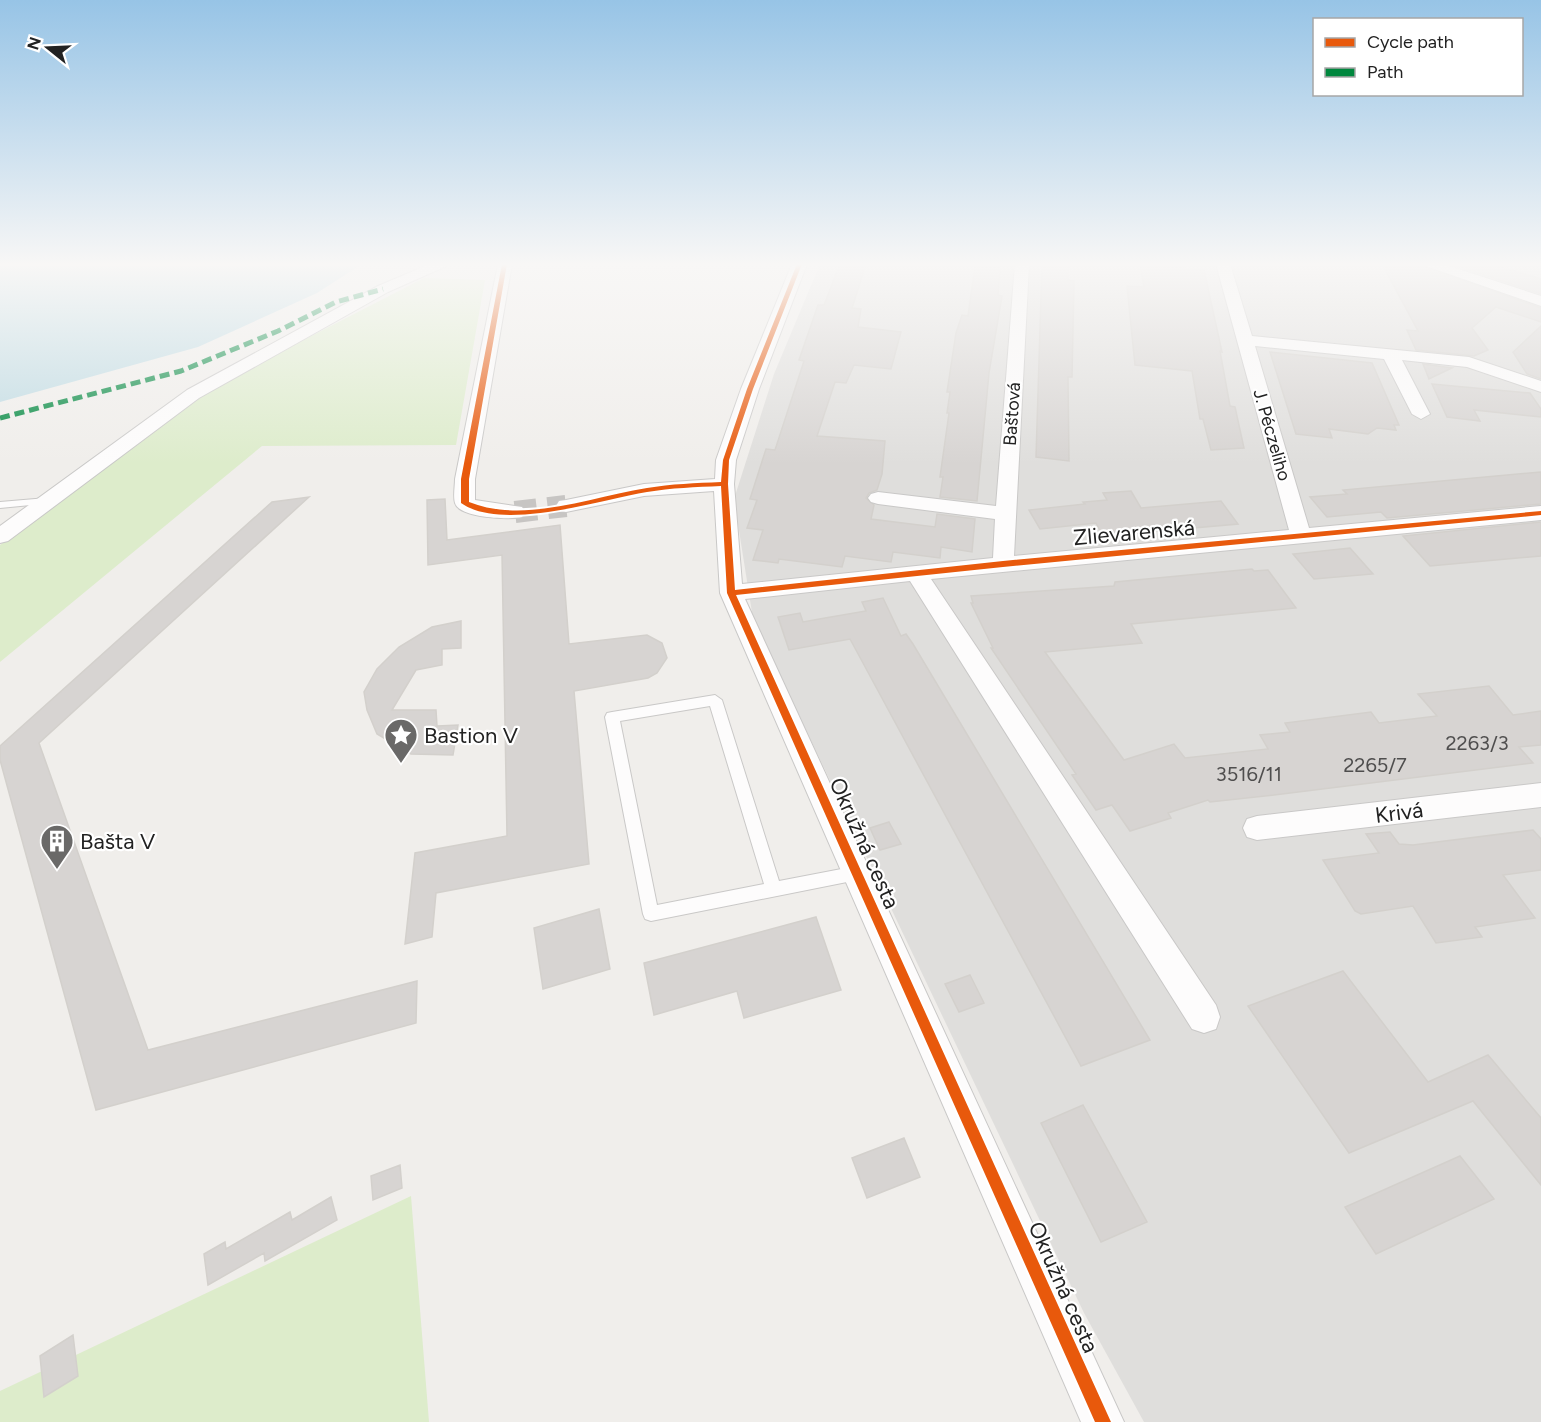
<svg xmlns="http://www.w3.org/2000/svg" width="1541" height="1422" font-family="Figtree,sans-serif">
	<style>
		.residential { fill: #dfdedc }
		.grass { fill: #ddeccb }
		.water { fill: #bfdbe3 }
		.building { fill: #d7d4d2; stroke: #d3d0cc; stroke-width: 1.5 }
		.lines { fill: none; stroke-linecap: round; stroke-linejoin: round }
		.street-tunnel { stroke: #c7c5c3; stroke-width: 22; stroke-dasharray: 22 11; stroke-linecap: butt }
		.lane-casing { stroke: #c9c8c7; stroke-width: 2 }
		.street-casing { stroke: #c9c8c7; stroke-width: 2 }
		.lane { fill: #fdfcfc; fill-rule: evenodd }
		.street { fill: #fdfcfc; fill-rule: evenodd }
		.quiet { stroke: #00873e; stroke-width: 5; stroke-dasharray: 10 5; stroke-linecap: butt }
		.cycleway-casing { stroke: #fff; stroke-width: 4 }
		.cycleway { fill: #e8590c; fill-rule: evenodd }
		.labels { text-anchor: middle; stroke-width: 4.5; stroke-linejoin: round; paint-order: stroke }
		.far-street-label { font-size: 18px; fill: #222; stroke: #fff }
		.number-label { font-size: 20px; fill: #4f4e4e }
		.street-label { font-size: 22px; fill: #222; stroke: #fff }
		.poi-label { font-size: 22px; fill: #222; stroke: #fff; text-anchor: start }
	</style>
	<rect width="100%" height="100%" fill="#f0eeeb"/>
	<path class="residential" d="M 820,264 L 1541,264 L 1541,1422 L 1144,1422 L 1084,1313 L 753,619 L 734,499 L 774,374 Z"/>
	<path class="grass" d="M 424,278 L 485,280 L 456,445 L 262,446 L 0,662 L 0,545 L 197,398 L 286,349 Z
		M 411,1196 L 429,1422 L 0,1422 L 0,1391 Z"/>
	<path class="water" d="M 0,264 L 362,264 L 317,293 L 198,347 L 0,402 Z"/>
	<path class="building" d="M 840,264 L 866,264 L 852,308 L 861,309 L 858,327 L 901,332 L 891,369 L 854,365 L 846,383 L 835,382 L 817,436 L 885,441 L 882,474 L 877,490 L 869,493 L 866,498 L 874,505 L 871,519 L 935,527 L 937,514 L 975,519 L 972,552 L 941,547 L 940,558 L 893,552 L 891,562 L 845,556 L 842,567 L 779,559 L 778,563 L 753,560 L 763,530 L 747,528 L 757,500 L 750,499 L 766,449 L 775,450 L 804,361 L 799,360 L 818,305 L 824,305 Z
		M 1042,264 L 1068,264 L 1068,280 L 1074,281 L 1072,377 L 1068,377 L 1069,461 L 1036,457 Z
		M 1140,264 L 1204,270 L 1222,352 L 1220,351 L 1230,406 L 1235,407 L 1244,448 L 1211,450 L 1203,419 L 1200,419 L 1192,371 L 1135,365 L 1127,286 L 1144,287 Z
		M 1382,264 L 1418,264 L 1541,308 L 1541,322 L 1496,307 L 1472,328 L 1488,350 L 1474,356 L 1416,350 L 1407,330 L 1418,331 Z
		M 1452,264 L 1498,266 L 1541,279 L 1541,294 Z
		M 975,266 L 1000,268 L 998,295 L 1002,296 L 989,373 L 977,501 L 940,497 L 943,477 L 940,477 L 949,413 L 947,413 L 950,392 L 947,392 L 956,333 L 962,315 L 968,316 Z
		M 1541,326 L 1541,379 L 1527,374 L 1513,352 Z
		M 1270,352 L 1372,363 L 1399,425 L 1394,425 L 1396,430 L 1377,428 L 1368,434 L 1329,429 L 1332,438 L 1296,434 Z
		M 1423,364 L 1452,368 L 1429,379 Z
		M 1432,384 L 1530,393 L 1541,409 L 1541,417 L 1474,410 L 1480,421 L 1447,417 Z
		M 1541,472 L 1541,504 L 1387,518 L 1381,512 L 1327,517 L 1310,497 L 1347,494 L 1343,490 Z
		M 1131,491 L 1141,508 L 1221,501 L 1238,524 L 1103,536 L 1096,523 L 1040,529 L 1029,510 L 1085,504 L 1083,502 L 1107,500 L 1103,493 Z
		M 309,497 L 39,743 L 148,1050 L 417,981 L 416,1023 L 96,1110 L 0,760 L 0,746 L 272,502 Z
		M 445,499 L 447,540 L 560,525 L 569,644 L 647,635 L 662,643 L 667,658 L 657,673 L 648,678 L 574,691 L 589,864 L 436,893 L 432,937 L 405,944 L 415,853 L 507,836 L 502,555 L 428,565 L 427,500 Z
		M 1541,522 L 1541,556 L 1430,566 L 1403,536 Z
		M 1350,548 L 1373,574 L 1314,579 L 1293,554 Z
		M 1252,569 L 1254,571 L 1268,570 L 1296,608 L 1131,624 L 1142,643 L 1045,652 L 1124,760 L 1174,744 L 1185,758 L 1268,749 L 1260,735 L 1290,732 L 1285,723 L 1371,712 L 1379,723 L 1437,716 L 1418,694 L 1489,686 L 1513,715 L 1541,711 L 1541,745 L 1519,747 L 1533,763 L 1274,795 L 1210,802 L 1208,800 L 1168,813 L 1171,818 L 1130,831 L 1112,805 L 1096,810 L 1072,775 L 1076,774 L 991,648 L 993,648 L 971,603 L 973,603 L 971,596 L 1114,586 L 1115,582 Z
		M 883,598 L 901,636 L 906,634 L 913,644 L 1150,1040 L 1081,1066 L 850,639 L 789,650 L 778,617 L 800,613 L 803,622 L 825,618 L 866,611 L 862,602 Z
		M 461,621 L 461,648 L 442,649 L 442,665 L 416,670 L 392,710 L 436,710 L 437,726 L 458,725 L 453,755 L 411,754 L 377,734 L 367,710 L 364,692 L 377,669 L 399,647 L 432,627 Z
		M 889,822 L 901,844 L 880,850 L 870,828 Z
		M 1533,830 L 1541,839 L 1541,870 L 1503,875 L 1535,918 L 1475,927 L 1482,937 L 1436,943 L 1413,906 L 1361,914 L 1355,911 L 1323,860 L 1379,853 L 1366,834 L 1390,832 L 1399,844 L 1413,845 Z
		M 599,909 L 610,969 L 543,989 L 534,928 Z
		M 816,917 L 841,990 L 744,1018 L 737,991 L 654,1015 L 644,963 Z
		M 1343,971 L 1428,1082 L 1488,1055 L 1541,1118 L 1541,1185 L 1473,1101 L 1349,1153 L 1248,1006 Z
		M 970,975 L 984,1003 L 959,1012 L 945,984 Z
		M 1083,1105 L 1147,1222 L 1101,1242 L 1041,1123 Z
		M 904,1138 L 920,1177 L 867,1198 L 852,1158 Z
		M 1460,1156 L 1494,1199 L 1376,1254 L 1345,1207 Z
		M 400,1165 L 402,1188 L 373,1200 L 371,1176 Z
		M 331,1197 L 337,1220 L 265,1261 L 264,1253 L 208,1285 L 204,1254 L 225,1242 L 226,1249 L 290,1212 L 292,1220 Z
		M 73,1335 L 78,1376 L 44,1397 L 40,1356 Z"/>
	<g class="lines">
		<path class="street-tunnel" d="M 515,512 L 566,506"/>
		<defs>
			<path id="lane" d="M 47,498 L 52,501 L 51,503 L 0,508 L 0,502 Z
				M 715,695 L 722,700 L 779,881 L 857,866 L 863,868 L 865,873 L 863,878 L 857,880 L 651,921 L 645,919 L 643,914 L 605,717 L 607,713 L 612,712 ZM 710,706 L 764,884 L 657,905 L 620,721 Z"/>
			<path id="street" d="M 430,264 L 451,264 L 388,292 L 199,398 L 8,541 L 0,543 L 0,526 L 187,390 L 378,286 Z
				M 498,264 L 512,264 L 475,479 L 475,500 L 522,507 L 525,512 L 522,517 C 510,520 459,518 455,503 C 453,496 455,486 455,479 Z
				M 792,264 L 807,264 L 759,389 L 736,460 L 734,484 L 742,584 L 993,558 L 995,519 L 878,504 L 871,502 L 868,498 L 871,494 L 878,492 L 996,506 L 1015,264 L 1029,264 L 1014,556 L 1289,530 L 1216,264 L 1230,264 L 1252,336 L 1469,357 L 1541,381 L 1541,392 L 1467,367 L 1402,360 L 1430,414 L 1421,419 L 1412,414 L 1384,359 L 1255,346 L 1309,528 L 1541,506 L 1541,520 L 931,579 L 1216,1005 L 1220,1017 L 1216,1029 L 1204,1033 L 1192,1029 L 910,581 L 745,599 L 1124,1422 L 1081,1422 L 720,593 L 714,491 L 644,496 L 566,512 L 559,511 L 556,506 L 559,501 L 566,500 L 644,484 L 715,479 L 716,460 L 741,389 Z
				M 1420,264 L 1443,264 L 1541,296 L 1541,306 Z
				M 1541,783 L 1541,807 L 1257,840 L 1247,837 L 1243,828 L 1247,819 L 1257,816 Z"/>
		</defs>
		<use href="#lane" class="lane-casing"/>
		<use href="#street" class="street-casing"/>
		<use href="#lane" class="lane"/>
		<use href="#street" class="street"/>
		<path class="quiet" d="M 0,418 L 181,371 L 278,331 L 336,302 L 383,289"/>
		<defs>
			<path id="cycleway" d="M 502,264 L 507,264 L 469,479 L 469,502 C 524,524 591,497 647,488 C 671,484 696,483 721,482 L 723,460 L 747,389 L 797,264 L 802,264 L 753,389 L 729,460 L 728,484 L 735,590 L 1003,561 L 1541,511 L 1541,515 L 1003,567 L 736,595 L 1111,1422 L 1095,1422 L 727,593 L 721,486 C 696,487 671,488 647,492 C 600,500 502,532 461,503 L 461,479 Z"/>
		</defs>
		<use href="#cycleway" class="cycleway-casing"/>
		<use href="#cycleway" class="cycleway"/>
	</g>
	<linearGradient id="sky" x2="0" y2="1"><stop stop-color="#97c4e6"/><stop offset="0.57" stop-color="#f8f7f6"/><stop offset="1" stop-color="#f8f7f6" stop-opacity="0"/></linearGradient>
	<rect width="1541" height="464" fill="url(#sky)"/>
	<defs>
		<symbol id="sight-pin" viewBox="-11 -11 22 30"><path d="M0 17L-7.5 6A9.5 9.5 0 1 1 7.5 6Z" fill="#6a6968" stroke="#fff"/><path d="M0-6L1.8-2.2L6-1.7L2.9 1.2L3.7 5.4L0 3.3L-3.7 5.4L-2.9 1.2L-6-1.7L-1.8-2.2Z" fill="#fff"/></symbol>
		<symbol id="building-pin" viewBox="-11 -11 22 30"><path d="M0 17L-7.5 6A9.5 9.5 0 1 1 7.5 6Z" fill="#6a6968" stroke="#fff"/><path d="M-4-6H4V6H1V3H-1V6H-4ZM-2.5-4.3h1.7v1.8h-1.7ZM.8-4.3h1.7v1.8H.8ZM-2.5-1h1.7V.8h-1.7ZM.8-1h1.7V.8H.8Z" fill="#fff"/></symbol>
	</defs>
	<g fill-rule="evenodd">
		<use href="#sight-pin" x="382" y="716" width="38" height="52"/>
		<use href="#building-pin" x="38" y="822" width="38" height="52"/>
	</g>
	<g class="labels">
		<g class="far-street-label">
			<text transform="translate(1012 414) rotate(-86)" y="6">Baštová</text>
			<text transform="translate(1272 435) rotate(74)" y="6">J. Péczeliho</text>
		</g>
		<g class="number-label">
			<text x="1477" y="750">2263/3</text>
			<text x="1375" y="772">2265/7</text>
			<text x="1249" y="781">3516/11</text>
		</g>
		<g class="street-label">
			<text transform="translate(1134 532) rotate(-5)" y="8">Zlievarenská</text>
			<text transform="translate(1399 812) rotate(-7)" y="8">Krivá</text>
			<text transform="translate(865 843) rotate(66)" y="8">Okružná cesta</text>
			<text transform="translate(1064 1287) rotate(66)" y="8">Okružná cesta</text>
		</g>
		<g class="poi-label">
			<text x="424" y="743">Bastion V</text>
			<text x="80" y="849">Bašta V</text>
		</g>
	</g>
	<rect x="1313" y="18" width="210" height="78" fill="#ffffff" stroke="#a7a7a7" stroke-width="1.5"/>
	<rect x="1325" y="38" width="30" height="9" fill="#e8590c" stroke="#a7a7a7" stroke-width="1.5"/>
	<text x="1367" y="48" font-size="18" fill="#222222">Cycle path</text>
	<rect x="1325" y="68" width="30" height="9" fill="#00873e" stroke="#a7a7a7" stroke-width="1.5"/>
	<text x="1367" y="78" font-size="18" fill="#222222">Path</text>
	<g transform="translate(48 48) rotate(288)" stroke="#ffffff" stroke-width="4.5" paint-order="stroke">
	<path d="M0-4.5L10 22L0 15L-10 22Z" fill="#222222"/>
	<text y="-9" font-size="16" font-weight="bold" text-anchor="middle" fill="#222222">N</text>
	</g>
</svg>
